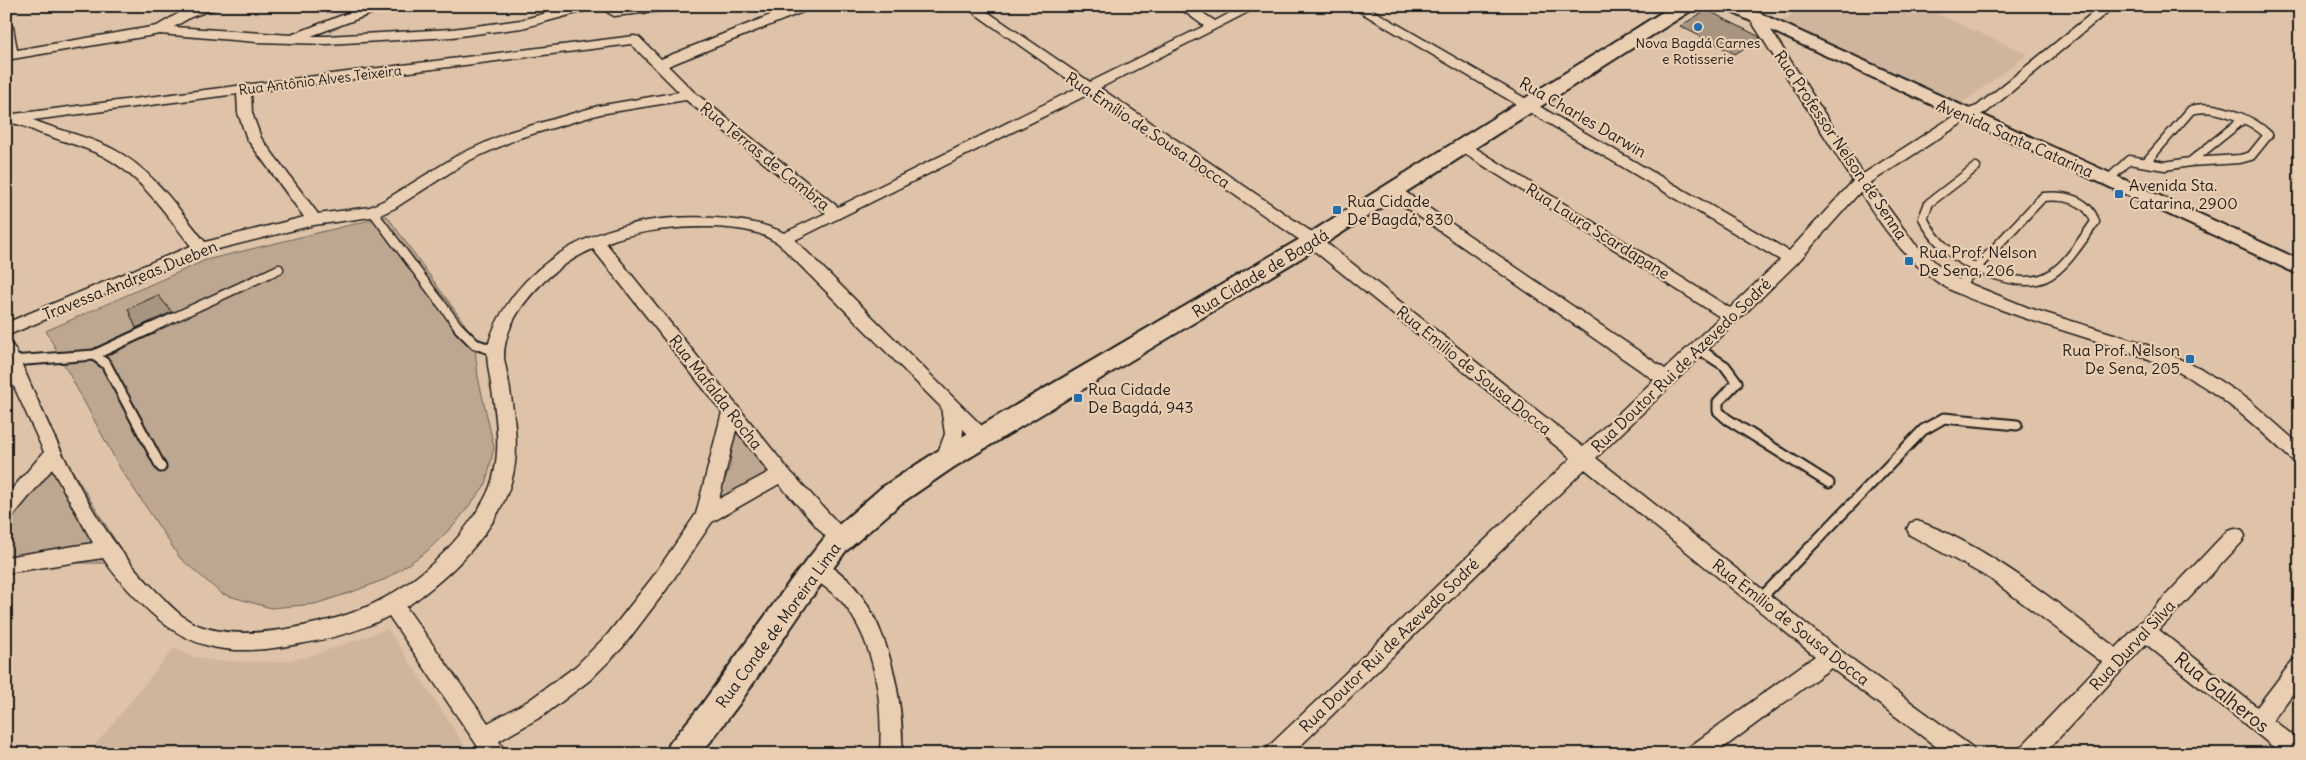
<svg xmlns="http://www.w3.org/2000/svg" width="2306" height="760" font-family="Delius,sans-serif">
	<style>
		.built { fill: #ceb59c }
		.green { fill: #bda791; stroke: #6c6256 }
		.building { fill: #a79481; stroke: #1c1c1c }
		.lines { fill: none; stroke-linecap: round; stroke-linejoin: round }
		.service-far1-casing { stroke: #1c1c1c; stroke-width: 11 }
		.service-casing { stroke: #1c1c1c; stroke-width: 13 }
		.minor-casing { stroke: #1c1c1c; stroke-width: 3 }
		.tertiary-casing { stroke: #1c1c1c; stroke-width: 4 }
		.secondary-casing { stroke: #1c1c1c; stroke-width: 4 }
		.service-far1 { stroke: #eaceb1; stroke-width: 8 }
		.service { stroke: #eaceb1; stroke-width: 9 }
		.minor { fill: #eaceb1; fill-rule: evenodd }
		.tertiary { fill: #eaceb1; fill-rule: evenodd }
		.secondary { fill: #eaceb1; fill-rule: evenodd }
		.poi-dot { fill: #1f6fb2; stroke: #eaceb1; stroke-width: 2 }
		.labels { text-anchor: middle; stroke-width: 4.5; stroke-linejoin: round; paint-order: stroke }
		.far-poi-label { font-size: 14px; fill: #1c1c1c; stroke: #eaceb1 }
		.far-street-label { font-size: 14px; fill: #1c1c1c; stroke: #eaceb1 }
		.street-label { font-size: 16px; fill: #1c1c1c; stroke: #eaceb1 }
		.poi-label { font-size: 16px; fill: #1c1c1c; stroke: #eaceb1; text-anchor: start }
		.near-street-label { font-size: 19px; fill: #1c1c1c; stroke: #eaceb1 }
	</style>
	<rect width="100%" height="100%" fill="#dec3a8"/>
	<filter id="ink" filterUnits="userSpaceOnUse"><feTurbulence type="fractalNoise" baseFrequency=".02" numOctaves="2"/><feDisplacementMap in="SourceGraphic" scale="10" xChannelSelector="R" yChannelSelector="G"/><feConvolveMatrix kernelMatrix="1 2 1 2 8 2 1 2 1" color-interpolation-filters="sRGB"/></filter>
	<g filter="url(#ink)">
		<path class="built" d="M 1806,6 L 1951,6 L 1939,15 L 2028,54 L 1961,104 L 1782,22 Z
			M 388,629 L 470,754 L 88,754 L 174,648 L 193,657 L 218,661 L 278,662 L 308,657 Z"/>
		<path class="green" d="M 387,216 L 474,337 L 478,377 L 494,447 L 486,484 L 455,524 L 426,552 L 386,579 L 352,592 L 315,604 L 271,608 L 222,594 L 180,558 L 120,468 L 46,331 L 206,260 Z
			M 734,425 L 773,471 L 715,507 L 730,466 Z
			M 61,452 L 129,563 L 47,563 L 6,571 L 6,520 Z"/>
		<path class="building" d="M 1707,10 L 1758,36 L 1760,38 L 1735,54 L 1680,26 Z
			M 158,295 L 172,312 L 136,328 L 128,309 Z"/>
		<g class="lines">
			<defs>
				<path id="service-far1" d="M 2146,162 L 2191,110 C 2213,103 2252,119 2268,135 L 2251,156 L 2240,159 L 2190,162
					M 2108,180 L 2129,160 L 2165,166 L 2190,162 L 2241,121
					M 2043,197 C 2064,195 2088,199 2095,222 C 2056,278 2046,296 1976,268 Z
					M 373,212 L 460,329
					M 1976,268 C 1952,256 1935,242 1923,218 L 1929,203 L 1976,167
					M 1959,286 L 1976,268
					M 149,329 L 279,269"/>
				<path id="service" d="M 459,328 L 475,344 L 496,351
					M 1697,348 L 1725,366 L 1737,382 L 1718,402 L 1718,411 L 1727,419 L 1829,483
					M 94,355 L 152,328
					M 12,361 L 94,355 L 106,364 L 161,467
					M 1760,599 L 1923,430 L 1944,418 L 2017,425"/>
				<path id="minor" d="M 176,6 L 189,6 L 190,8 L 215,6 L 214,9 L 191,17 L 174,27 L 291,35 L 366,6 L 385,6 L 384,9 L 311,36 L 326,36 L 452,29 L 521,20 L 572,6 L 593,6 L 592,9 L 522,28 L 452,37 L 326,44 L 257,42 L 160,34 L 6,60 L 6,23 L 13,27 L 17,50 L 157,26 L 179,13 Z
					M 632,6 L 678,6 L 672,10 L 614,16 L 607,12 L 614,8 Z
					M 793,6 L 811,6 L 810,9 L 668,66 L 694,92 L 838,207 L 1079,87 L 964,6 L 979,6 L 1090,82 L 1204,26 L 1177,6 L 1192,6 L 1215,21 L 1243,6 L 1260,6 L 1100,88 L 1319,237 L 1583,447 L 1654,380 L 1388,195 L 1385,191 L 1388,187 L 1398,187 L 1665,369 L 1720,317 L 1459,150 L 1457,147 L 1459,144 L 1469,144 L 1730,308 L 1780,260 L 1350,6 L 1366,6 L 1789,251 L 1853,181 L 1750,19 L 1752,16 L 1762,16 L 1863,174 L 1960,112 L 1977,106 L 2101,6 L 2115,6 L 1987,112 L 1970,118 L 1870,183 L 1914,243 L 1943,269 L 1958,279 L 2029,308 L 2140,342 L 2200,368 L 2249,400 L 2300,445 L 2300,463 L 2293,461 C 2256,426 2218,390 2170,368 C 2116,344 2058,331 2002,310 C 1979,302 1956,295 1936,281 C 1904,258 1881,225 1860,192 L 1797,263 L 1596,458 L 1838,649 L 1972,747 L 1975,754 L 1946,754 L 1831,668 L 1715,754 L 1686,754 L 1689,747 L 1815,656 L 1585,469 L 1292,754 L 1265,754 L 1268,747 L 1571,458 L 1307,245 L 1089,94 L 795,240 L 989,433 L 992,438 L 989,443 C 977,447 971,437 963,429 C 963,443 957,454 951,465 L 944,467 L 937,465 L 935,460 L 945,434 L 941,407 L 778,243 C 772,240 765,235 757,233 C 718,222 644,227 606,243 L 788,469 L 847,533 L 850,539 L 847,545 L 840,547 L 833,545 L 779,484 L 712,522 L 666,590 L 622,648 L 590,680 L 544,715 L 499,741 L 506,754 L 483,754 L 389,616 C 361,631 330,639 299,644 C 233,656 191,654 142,604 C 128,590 114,575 103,558 L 6,573 L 6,557 L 93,543 L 52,469 L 13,516 L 6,518 L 6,496 L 44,452 L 6,369 L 6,343 L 12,345 L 15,349 C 53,435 89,526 158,593 C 170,605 183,620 200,626 C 238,640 290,630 329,620 C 392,604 447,561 481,505 C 504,469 498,425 491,384 C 489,370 485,357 489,343 C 493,326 503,310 513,296 C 560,235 640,213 715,218 C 739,220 762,222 784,233 L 826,213 L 686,100 L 600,114 L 519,138 L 468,161 L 395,208 L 378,216 L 314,225 L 206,252 L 6,336 L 6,323 L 191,246 C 165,213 141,176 103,156 C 85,147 65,142 46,135 C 32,131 20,122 6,123 L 6,115 L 634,36 L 639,37 L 661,59 ZM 631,44 L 679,92 L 598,106 L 509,132 L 458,155 L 385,200 L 370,207 L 318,214 L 261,138 L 252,113 L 251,92 ZM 237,94 L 238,113 L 247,139 L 304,217 L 205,242 C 178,208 152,169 113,149 C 88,136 59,131 33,120 ZM 593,249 L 722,412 L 696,514 L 652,578 L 608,634 L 576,666 L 528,701 L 488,723 L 406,607 C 453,575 508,522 515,463 C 518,437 513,409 509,384 C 508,375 505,366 504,358 C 503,312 554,265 593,249 ZM 736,430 L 769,472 L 719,499 Z
					M 1917,521 C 1987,545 2057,603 2116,648 L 2228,530 L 2235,528 L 2242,530 L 2245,536 L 2242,542 L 2159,630 L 2257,707 L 2293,660 L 2300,658 L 2300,684 L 2273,720 L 2300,741 L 2300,754 L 2282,754 L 2146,644 L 2044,754 L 2018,754 L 2021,747 L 2102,662 L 1989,578 L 1910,535 L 1907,529 L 1910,523 Z
					M 817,560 C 882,583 905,693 902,754 L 880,754 C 883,703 876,644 843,603 C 833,591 813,581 807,568 L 810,562 Z"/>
				<path id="tertiary" d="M 1723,6 L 1744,6 L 2300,260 L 2300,275 L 1725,9 Z"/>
				<path id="secondary" d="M 1672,6 L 1694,6 L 1692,10 L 1321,246 L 954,467 L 900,504 L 845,552 L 811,598 L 739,704 L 701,754 L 665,754 L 670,743 L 702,704 L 791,580 L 826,536 L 881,488 L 936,452 L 1305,236 Z"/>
			</defs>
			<use href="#service-far1" class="service-far1-casing"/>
			<use href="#service" class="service-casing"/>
			<use href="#minor" class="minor-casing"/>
			<use href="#tertiary" class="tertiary-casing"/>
			<use href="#secondary" class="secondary-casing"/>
			<use href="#service-far1" class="service-far1"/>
			<use href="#service" class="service"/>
			<use href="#minor" class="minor"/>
			<use href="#tertiary" class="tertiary"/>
			<use href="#secondary" class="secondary"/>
		</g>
	</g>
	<g class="poi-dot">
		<circle cx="1698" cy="27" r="5"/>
		<rect x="2114" y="189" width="10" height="10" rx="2.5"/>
		<rect x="1332" y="205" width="10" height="10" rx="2.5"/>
		<rect x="1904" y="256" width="10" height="10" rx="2.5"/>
		<rect x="2185" y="354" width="10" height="10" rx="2.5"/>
		<rect x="1073" y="393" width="10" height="10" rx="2.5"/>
	</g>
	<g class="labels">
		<g class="far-poi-label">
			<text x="1698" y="48">Nova Bagdá Carnes<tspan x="1698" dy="16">e Rotisserie</tspan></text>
		</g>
		<g class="far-street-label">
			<text transform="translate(320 80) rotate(-7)" y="5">Rua Antônio Alves Teixeira</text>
		</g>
		<g class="street-label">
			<text transform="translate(1583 117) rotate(30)" y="6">Rua Charles Darwin</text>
			<text transform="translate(1148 130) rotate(34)" y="6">Rua Emílio de Sousa Docca</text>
			<text transform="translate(2015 138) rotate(24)" y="6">Avenida Santa Catarina</text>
			<text transform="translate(1841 145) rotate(56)" y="6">Rua Professor Nelson de Senna</text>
			<text transform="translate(765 156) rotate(39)" y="6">Rua Terras de Cambra</text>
			<text transform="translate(1598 231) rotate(32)" y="6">Rua Laura Scardapane</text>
			<text transform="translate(1260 273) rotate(-31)" y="6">Rua Cidade de Bagdá</text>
			<text transform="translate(130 280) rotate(-22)" y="6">Travessa Andreas Dueben</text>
			<text transform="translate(1681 365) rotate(-44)" y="6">Rua Doutor Rui de Azevedo Sodré</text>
			<text transform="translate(1474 370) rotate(39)" y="6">Rua Emílio de Sousa Docca</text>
			<text transform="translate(716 392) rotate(52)" y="6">Rua Mafalda Rocha</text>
			<text transform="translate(1791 622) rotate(38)" y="6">Rua Emílio de Sousa Docca</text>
			<text transform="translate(778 625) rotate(-54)" y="6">Rua Conde de Moreira Lima</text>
			<text transform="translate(1389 645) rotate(-44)" y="6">Rua Doutor Rui de Azevedo Sodré</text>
			<text transform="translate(2132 645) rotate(-47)" y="6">Rua Durval Silva</text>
		</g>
		<g class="poi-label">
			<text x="2129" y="191">Avenida Sta.<tspan x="2129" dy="18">Catarina, 2900</tspan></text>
			<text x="1347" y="207">Rua Cidade<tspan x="1347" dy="18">De Bagdá, 830</tspan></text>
			<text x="1919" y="258">Rua Prof. Nelson<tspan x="1919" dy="18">De Sena, 206</tspan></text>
			<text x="2180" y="356" text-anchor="end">Rua Prof. Nelson<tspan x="2180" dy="18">De Sena, 205</tspan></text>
			<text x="1088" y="395">Rua Cidade<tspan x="1088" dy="18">De Bagdá, 943</tspan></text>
		</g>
		<g class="near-street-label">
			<text transform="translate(2222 692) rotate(39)" y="7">Rua Galheros</text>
		</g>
	</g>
	<rect width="2306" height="760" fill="none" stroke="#eaceb1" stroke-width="25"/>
	<rect x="12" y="12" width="2281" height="735" fill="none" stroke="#1c1c1c" stroke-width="2" filter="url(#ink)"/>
</svg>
